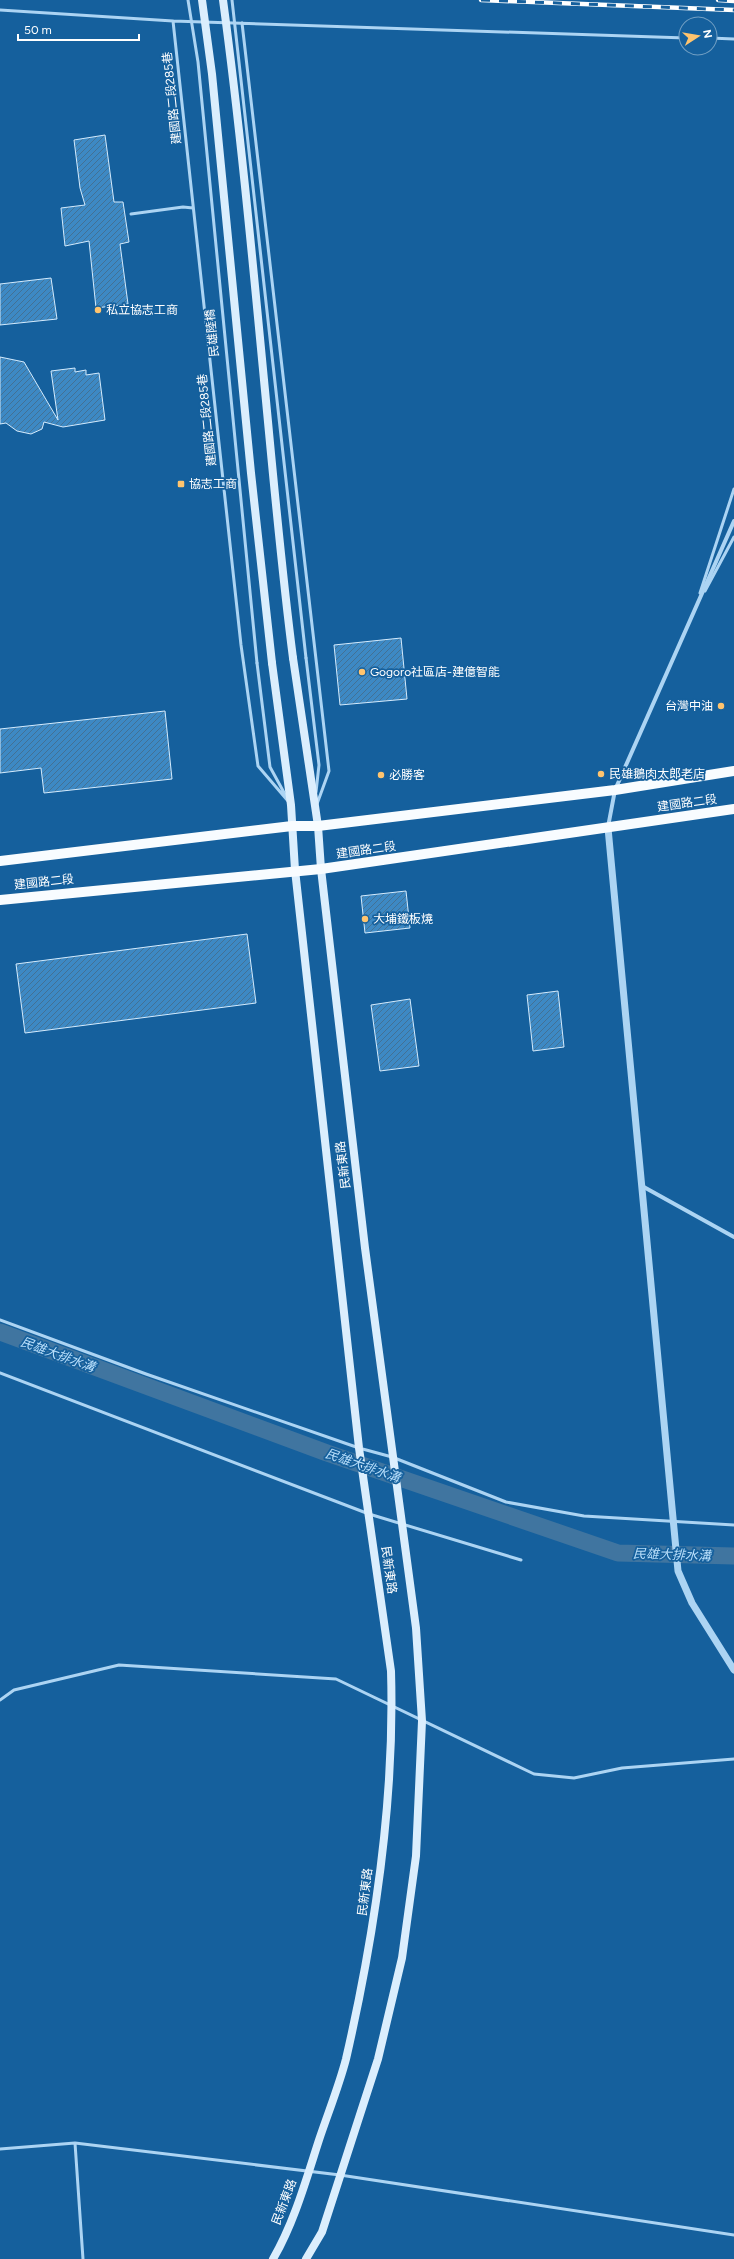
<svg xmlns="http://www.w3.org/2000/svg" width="734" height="2259" font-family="Figtree,'Noto Sans TC',sans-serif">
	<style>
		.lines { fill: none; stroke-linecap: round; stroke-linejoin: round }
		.canal { stroke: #4075a0; stroke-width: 17 }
		.building { fill: url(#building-hatch); stroke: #d4ebfd }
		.service { stroke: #acd4f3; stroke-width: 3 }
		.minor { stroke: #acd4f3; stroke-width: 4 }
		.tertiary { stroke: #acd4f3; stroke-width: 7 }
		.secondary { stroke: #dbeefd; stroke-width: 8 }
		.primary { stroke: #f8fcff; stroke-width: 10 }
		.rail-casing { stroke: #fff; stroke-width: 4.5 }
		.rail { stroke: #15609d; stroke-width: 3; stroke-dasharray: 9; stroke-linecap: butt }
		.service-bridge { stroke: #acd4f3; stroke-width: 3 }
		.secondary-bridge { stroke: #dbeefd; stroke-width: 8 }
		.poi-dot { fill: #ffc46e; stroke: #15609d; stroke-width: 1.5 }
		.labels { text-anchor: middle; stroke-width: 3.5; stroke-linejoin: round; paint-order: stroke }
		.street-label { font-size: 12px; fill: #fff; stroke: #15609d }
		.poi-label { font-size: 12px; fill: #fff; stroke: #15609d; text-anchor: start }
		.water-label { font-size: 13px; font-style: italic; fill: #b8defa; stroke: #15609d }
	</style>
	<defs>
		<pattern id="building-hatch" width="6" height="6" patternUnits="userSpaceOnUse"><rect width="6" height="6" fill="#3d89c4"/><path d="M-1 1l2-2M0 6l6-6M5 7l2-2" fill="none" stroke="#437194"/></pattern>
	</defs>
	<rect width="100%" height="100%" fill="#15609d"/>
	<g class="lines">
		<path class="canal" d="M 0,1332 L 327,1453 L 618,1553 L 734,1556"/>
	</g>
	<path class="building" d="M 105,135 L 114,202 L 123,202 L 129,242 L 120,244 L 128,304 L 96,308 L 89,241 L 65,246 L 61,208 L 85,205 L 80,188 L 74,140 Z
		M 51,278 L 57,319 L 0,325 L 0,284 Z
		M 0,357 L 24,362 L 58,420 L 51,371 L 75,368 L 75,372 L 86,370 L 86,375 L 99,373 L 105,420 L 63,427 L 44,422 L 42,429 L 31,434 L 17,431 L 6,423 L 0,424 Z
		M 401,638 L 407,699 L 340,705 L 334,645 Z
		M 165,711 L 172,779 L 44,793 L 41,768 L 0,773 L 0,729 Z
		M 406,891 L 410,928 L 365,933 L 361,896 Z
		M 247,934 L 256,1003 L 25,1033 L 16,964 Z
		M 558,991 L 564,1047 L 533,1051 L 527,995 Z
		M 410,999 L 419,1066 L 380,1071 L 371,1005 Z"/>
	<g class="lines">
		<path class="service" d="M 0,10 L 173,21 L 686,38
			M 173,21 L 241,645 L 258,766 L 288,801
			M 242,23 L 329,771 L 317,804
			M 710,38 L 734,39
			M 131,214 L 183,207 L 193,208
			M 705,591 L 734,537
			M 700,593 L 734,489
			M 306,658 L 319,765 L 316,792
			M 257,663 L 270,767 L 287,798
			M 0,1320 L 146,1374 L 359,1448 L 392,1457 L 506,1502 L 584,1516 L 734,1525
			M 0,1373 L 369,1514 L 521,1560
			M 0,1700 L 14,1690 L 119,1665 L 336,1679 L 534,1774 L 574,1778 L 622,1768 L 734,1759
			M 75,2143 L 83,2259
			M 0,2149 L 75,2143 L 340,2175 L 734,2235"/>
		<path class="minor" d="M 608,827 L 615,790 L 734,521
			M 642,1186 L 734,1237"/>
		<path class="tertiary" d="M 608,828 L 678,1571 L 692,1603 L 734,1670"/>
		<path class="secondary" d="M 293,658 L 318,826 L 321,869 L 365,1248 L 416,1628 L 422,1721 L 416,1856 L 402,1958 L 378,2059 L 322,2232 L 306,2259
			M 272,663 L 291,805 L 295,870 L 359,1448 L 391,1671 C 395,1801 375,1933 346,2059 C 339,2086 328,2113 319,2140 C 306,2180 294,2223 273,2259"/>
		<path class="primary" d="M 0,861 L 292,826 L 318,826 L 615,790 L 734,771
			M 0,900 L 321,869 L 734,809"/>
		<defs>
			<path id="rail" d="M 481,0 L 734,10
				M 718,0 L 734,1"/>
		</defs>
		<use href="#rail" class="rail-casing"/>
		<use href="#rail" class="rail"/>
		<path class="service-bridge" d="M 188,0 L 198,62 L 257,663
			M 232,0 L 306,658"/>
		<path class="secondary-bridge" d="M 202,0 L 212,74 L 251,473 L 272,663
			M 223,0 C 240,126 252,254 264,380 C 273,473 281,566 293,658"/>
	</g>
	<g class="poi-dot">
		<circle cx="98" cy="310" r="4"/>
		<rect x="177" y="480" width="8" height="8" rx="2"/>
		<circle cx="362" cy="672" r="4"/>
		<circle cx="721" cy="706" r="4"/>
		<circle cx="601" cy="774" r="4"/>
		<circle cx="381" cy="775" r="4"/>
		<circle cx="365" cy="919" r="4"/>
	</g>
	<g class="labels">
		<g class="street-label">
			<text transform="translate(172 98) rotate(-96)" y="4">建國路二段285巷</text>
			<text transform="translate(212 333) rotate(-96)" y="4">民雄陸橋</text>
			<text transform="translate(207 420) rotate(-96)" y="4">建國路二段285巷</text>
			<text transform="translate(687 803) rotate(-8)" y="4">建國路二段</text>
			<text transform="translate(366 850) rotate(-8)" y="4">建國路二段</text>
			<text transform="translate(44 882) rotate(-6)" y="4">建國路二段</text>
			<text transform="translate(343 1165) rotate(-97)" y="4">民新東路</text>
			<text transform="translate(389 1570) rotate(82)" y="4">民新東路</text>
			<text transform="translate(365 1892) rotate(-83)" y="4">民新東路</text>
			<text transform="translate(284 2202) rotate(-69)" y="4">民新東路</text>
		</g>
		<g class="poi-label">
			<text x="106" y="314">私立協志工商</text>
			<text x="189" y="488">協志工商</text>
			<text x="370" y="676">Gogoro社區店-建億智能</text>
			<text x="713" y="710" text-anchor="end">台灣中油</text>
			<text x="609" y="778">民雄鵝肉太郎老店</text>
			<text x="389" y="779">必勝客</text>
			<text x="373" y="923">大埔鐵板燒</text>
		</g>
		<g class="water-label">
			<text transform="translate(58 1354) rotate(20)" y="5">民雄大排水溝</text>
			<text transform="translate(363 1465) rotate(19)" y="5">民雄大排水溝</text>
			<text transform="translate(672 1554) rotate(2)" y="5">民雄大排水溝</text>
		</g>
	</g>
	<g transform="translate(698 36) rotate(78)"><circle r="19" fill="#15609d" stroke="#73a0c4"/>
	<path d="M0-3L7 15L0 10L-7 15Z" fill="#ffc46e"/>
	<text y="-6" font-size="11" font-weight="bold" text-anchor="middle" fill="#ffffff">N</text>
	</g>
	<path d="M18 34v6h121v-6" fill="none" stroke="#ffffff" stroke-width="2"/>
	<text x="24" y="34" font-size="12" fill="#ffffff" stroke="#15609d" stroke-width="3" paint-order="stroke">50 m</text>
</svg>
